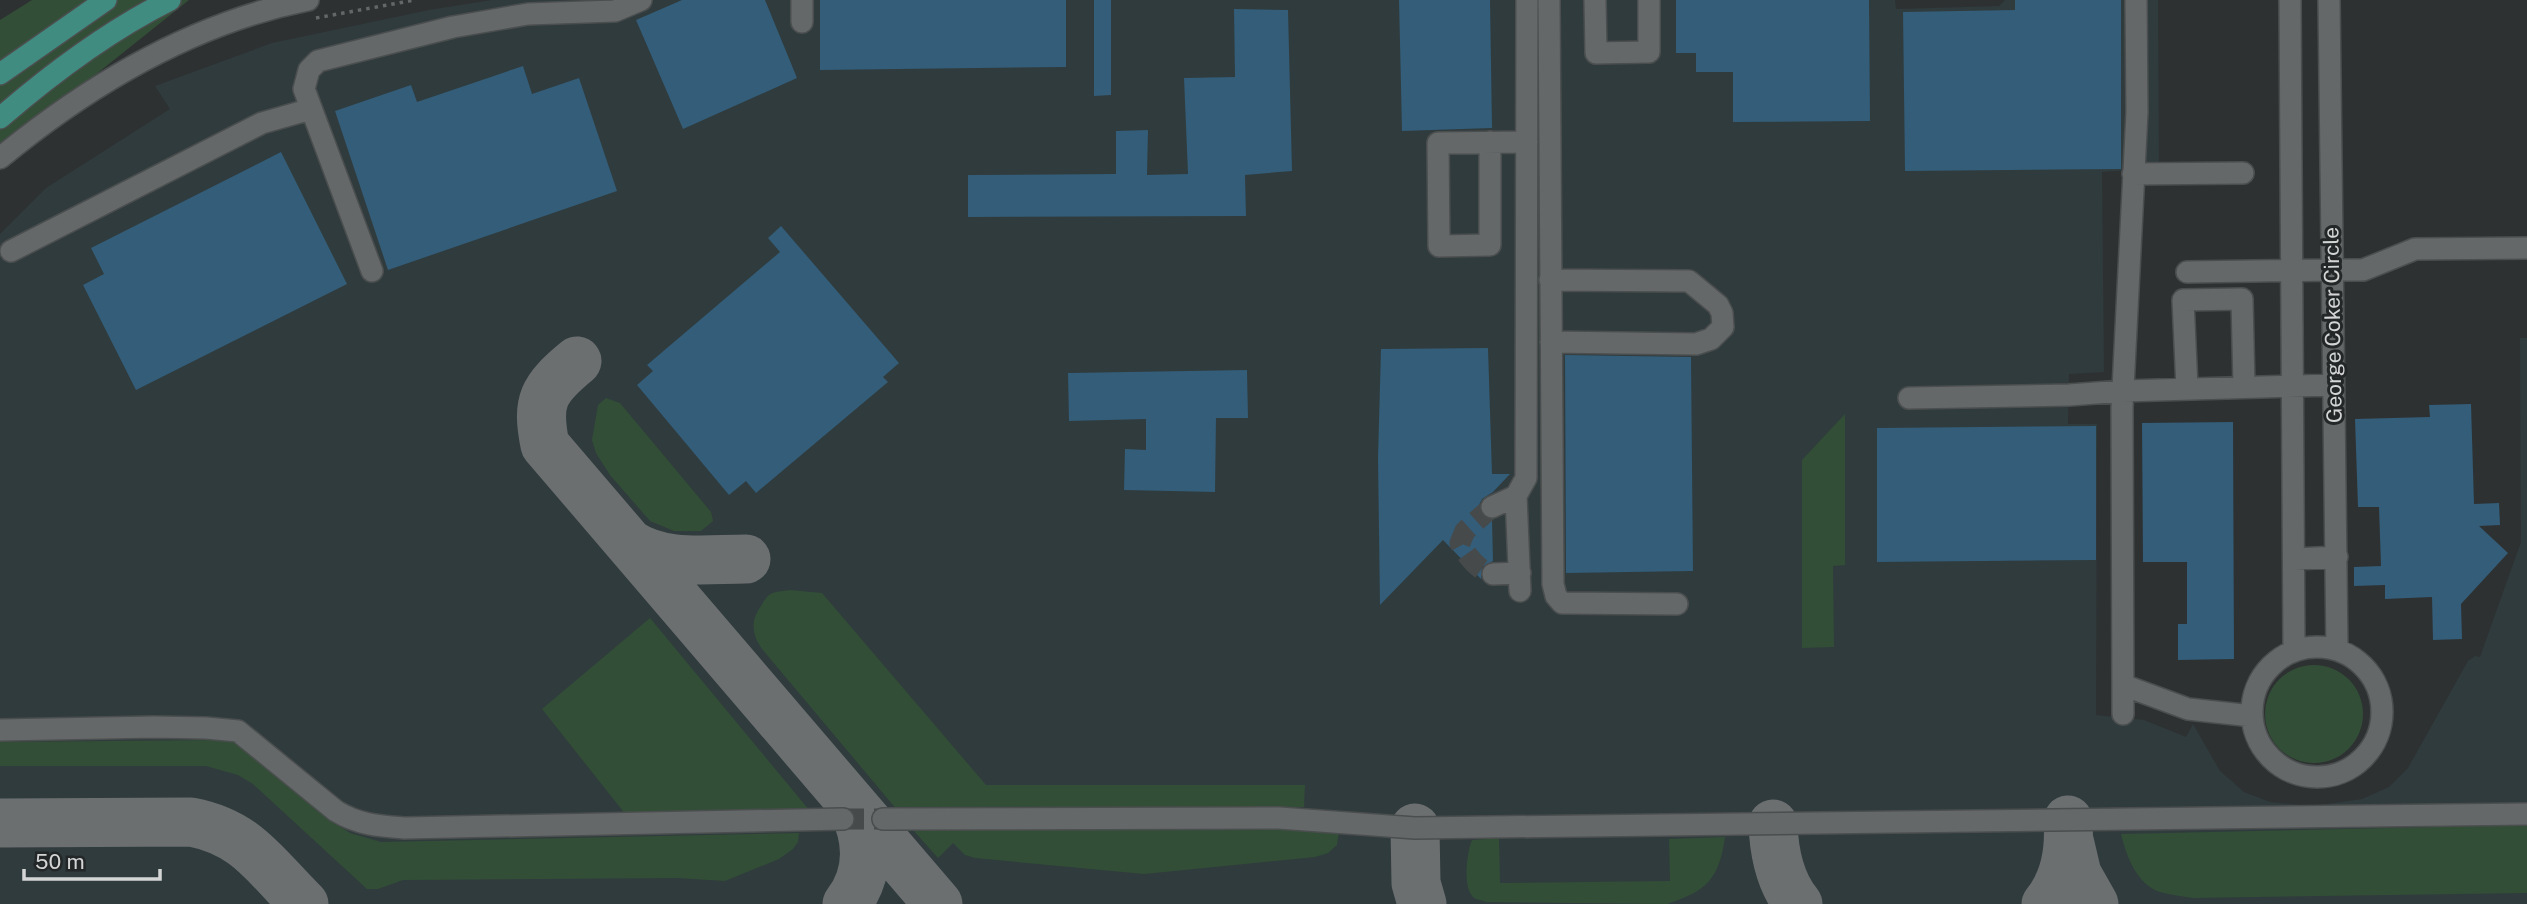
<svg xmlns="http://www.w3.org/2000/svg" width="2527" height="904" font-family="'Public Sans',sans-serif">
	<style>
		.built { fill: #303b3d }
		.green { fill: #324e37 }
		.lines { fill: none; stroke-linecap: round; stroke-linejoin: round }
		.taxiway { stroke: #6c6f70; stroke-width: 49 }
		.building { fill: #335d78 }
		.minor-tunnel { stroke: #474a4b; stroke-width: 21; stroke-dasharray: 21 10; stroke-linecap: butt }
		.minor-casing { stroke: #4b4e4e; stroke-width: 24 }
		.major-casing { stroke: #4b4e4e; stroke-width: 24 }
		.path { stroke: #646667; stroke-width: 3.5; stroke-dasharray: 3.5 5; stroke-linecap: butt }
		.minor { stroke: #646869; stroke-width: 21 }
		.major { stroke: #418c80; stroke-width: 21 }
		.labels { text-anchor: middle; stroke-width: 6; stroke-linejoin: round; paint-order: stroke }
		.street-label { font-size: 21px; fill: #d4d6d6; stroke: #242728 }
	</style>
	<rect width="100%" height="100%" fill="#2e3132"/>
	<path class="built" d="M 492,0 L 1895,0 L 1896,9 L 1999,6 L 2005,0 L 2158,0 L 2159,168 L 2102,172 L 2104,372 L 2069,374 L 2068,424 L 2097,424 L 2096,715 L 2144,720 L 2186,737 L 2193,724 L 2220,771 L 2244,792 L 2270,802 L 2313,806 L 2362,799 L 2389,787 L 2408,768 L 2468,661 L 2475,656 L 2480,657 L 2521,542 L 2520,338 L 2527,338 L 2527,904 L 0,904 L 0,234 L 46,188 L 170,109 L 155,86 L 272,43 L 429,10 Z"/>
	<path class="green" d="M 32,0 L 189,0 L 0,151 L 0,20 Z
		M 606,398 L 620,403 L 711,512 L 713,521 L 701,531 L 674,531 L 650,521 L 610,475 L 596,453 L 592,440 L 598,405 Z
		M 1845,414 L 1845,565 L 1833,566 L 1834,647 L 1802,648 L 1802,460 Z
		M 790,590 L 822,593 L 986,785 L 1305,785 L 1304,807 L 898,811 L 762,649 C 752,635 750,621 761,606 C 764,601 767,595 773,593 C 778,591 785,591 790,590 Z
		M 650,618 L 810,811 L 626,815 L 542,709 Z
		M2265 714a49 49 0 1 1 98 0a49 49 0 1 1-98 0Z
		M 215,740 L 230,741 L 245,746 L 335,823 L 350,833 L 381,842 L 799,833 L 798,842 L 793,849 L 779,859 L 725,881 L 677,878 L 403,880 L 378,889 L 367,889 L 253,784 L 238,775 L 206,766 L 0,766 L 0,742 Z
		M 2527,825 L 2527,893 L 2193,898 C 2182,896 2171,895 2160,892 C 2137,885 2126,855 2121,834 Z
		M 1105,828 L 1339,830 L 1337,845 L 1328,853 L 1315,857 L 1144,874 L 975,858 L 965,855 L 953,843 L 938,858 L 914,831 Z
		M 1725,837 C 1719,879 1707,891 1667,904 L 1486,902 C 1482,900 1478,900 1474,898 C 1462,888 1467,852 1472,840 L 1499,838 L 1500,883 L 1670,881 L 1669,839 Z"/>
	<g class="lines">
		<path class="taxiway" d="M 577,361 C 543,389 536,401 545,445 L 938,904
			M 630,544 C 663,566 707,559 746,559
			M 0,823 L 191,822 C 248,833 265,866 304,904
			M 1773,824 C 1774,852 1779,881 1798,904
			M 1415,828 L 1416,883 L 1422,904
			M 2069,840 L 2077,874 L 2094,904
			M 847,904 C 870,874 869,841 853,808
			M 2046,904 C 2065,881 2070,849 2068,820"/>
	</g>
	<path class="building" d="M 682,0 L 765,0 L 797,78 L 683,129 L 636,20 Z
		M 820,0 L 1066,0 L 1066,67 L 820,70 Z
		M 1094,0 L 1111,0 L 1111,95 L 1094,96 Z
		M 1399,0 L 1490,0 L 1492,128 L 1402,131 Z
		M 1676,0 L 1869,0 L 1870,121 L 1733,122 L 1733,72 L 1696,72 L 1696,53 L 1676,53 Z
		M 2015,0 L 2121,0 L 2121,169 L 1905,171 L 1903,12 L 2015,10 Z
		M 1234,9 L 1288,10 L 1292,171 L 1245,175 L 1246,216 L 968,217 L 968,175 L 1116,174 L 1116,131 L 1148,130 L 1147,175 L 1188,174 L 1184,78 L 1235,77 Z
		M 523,66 L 532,94 L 579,78 L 617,191 L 388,270 L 335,111 L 411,85 L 417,102 Z
		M 281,152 L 347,284 L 136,390 L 83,285 L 104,274 L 91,248 Z
		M 781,226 L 899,363 L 883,377 L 888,382 L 756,493 L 746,481 L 729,495 L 637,385 L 653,371 L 647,365 L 780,252 L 768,238 Z
		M 1488,348 L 1492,474 L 1510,474 L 1493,492 L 1482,499 L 1479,505 L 1484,517 L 1492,520 L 1493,561 L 1482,567 L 1481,579 L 1443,540 L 1380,605 L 1378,458 L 1381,349 Z
		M 1565,355 L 1691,357 L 1693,571 L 1566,573 Z
		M 1247,370 L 1248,418 L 1216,418 L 1215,492 L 1124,490 L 1125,449 L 1146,450 L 1146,419 L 1069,421 L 1068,373 Z
		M 2471,404 L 2474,504 L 2499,503 L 2500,525 L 2479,526 L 2508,553 L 2461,604 L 2462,639 L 2433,640 L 2432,597 L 2385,599 L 2385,585 L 2354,586 L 2354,567 L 2381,566 L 2379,507 L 2358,507 L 2355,419 L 2430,417 L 2429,405 Z
		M 2233,422 L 2234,659 L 2178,660 L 2178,624 L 2187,624 L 2187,562 L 2143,562 L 2142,423 Z
		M 2096,426 L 2096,560 L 1877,562 L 1877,428 Z"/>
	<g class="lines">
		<path class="minor-tunnel" d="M 1492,507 L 1465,531 L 1460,543 C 1466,555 1479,572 1493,574
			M 843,819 L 883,819"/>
		<defs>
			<path id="minor" d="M 802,0 L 802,22
				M 1549,0 L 1553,584 L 1556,596 L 1562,603 L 1677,604
				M 1595,0 L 1596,53 L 1649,52 L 1649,0
				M 2290,0 L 2294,649
				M 2329,0 L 2337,650
				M 1490,142 L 1490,245 L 1439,246 L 1438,143 L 1527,142
				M 0,158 C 90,84 192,23 308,0
				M 2133,174 L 2243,173
				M 11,251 L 262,123 L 311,109
				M 2340,270 L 2363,270 L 2415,249 L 2527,248
				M 372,271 L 304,89 L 309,70 L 318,61 L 453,27 L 528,14 L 615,11 L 641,0
				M 2187,272 L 2331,270
				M 1550,280 L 1689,281 L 1718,305 L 1722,313 L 1723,327 L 1711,339 L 1696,344 L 1551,342
				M 2187,388 L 2183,300 L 2242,299 L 2244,386
				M 1909,398 L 2069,395 L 2123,391 L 2333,385
				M 1492,507 L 1516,496
				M 2294,559 L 2337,557
				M 1493,574 L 1520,573
				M 1520,591 L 1516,496 L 1526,478 L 1527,0
				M2252 712a65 65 0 1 1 130 0a65 65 0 1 1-130 0Z
				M 2123,685 L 2188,709 L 2252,716
				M 2123,714 L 2122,408 L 2137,112 L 2136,0
				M 0,730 L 154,727 L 206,728 L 238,731 L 336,811 C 359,825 379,826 405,828 L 843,819
				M 883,819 L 1279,818 L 1415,828 L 2527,814"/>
			<path id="major" d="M 0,74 L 106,0
				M 0,118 C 52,73 108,31 170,0"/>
		</defs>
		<use href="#minor" class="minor-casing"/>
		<use href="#major" class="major-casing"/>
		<path class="path" d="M 316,18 L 415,0"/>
		<use href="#minor" class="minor"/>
		<use href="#major" class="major"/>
	</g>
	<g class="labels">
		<g class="street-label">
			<text transform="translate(2333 325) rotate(-91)" y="7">George Coker Circle</text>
		</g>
	</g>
	<path d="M24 869v10h136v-10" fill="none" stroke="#d4d6d6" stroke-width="3.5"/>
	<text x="35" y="869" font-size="21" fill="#d4d6d6" stroke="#242728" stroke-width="5" paint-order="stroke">50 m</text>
</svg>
